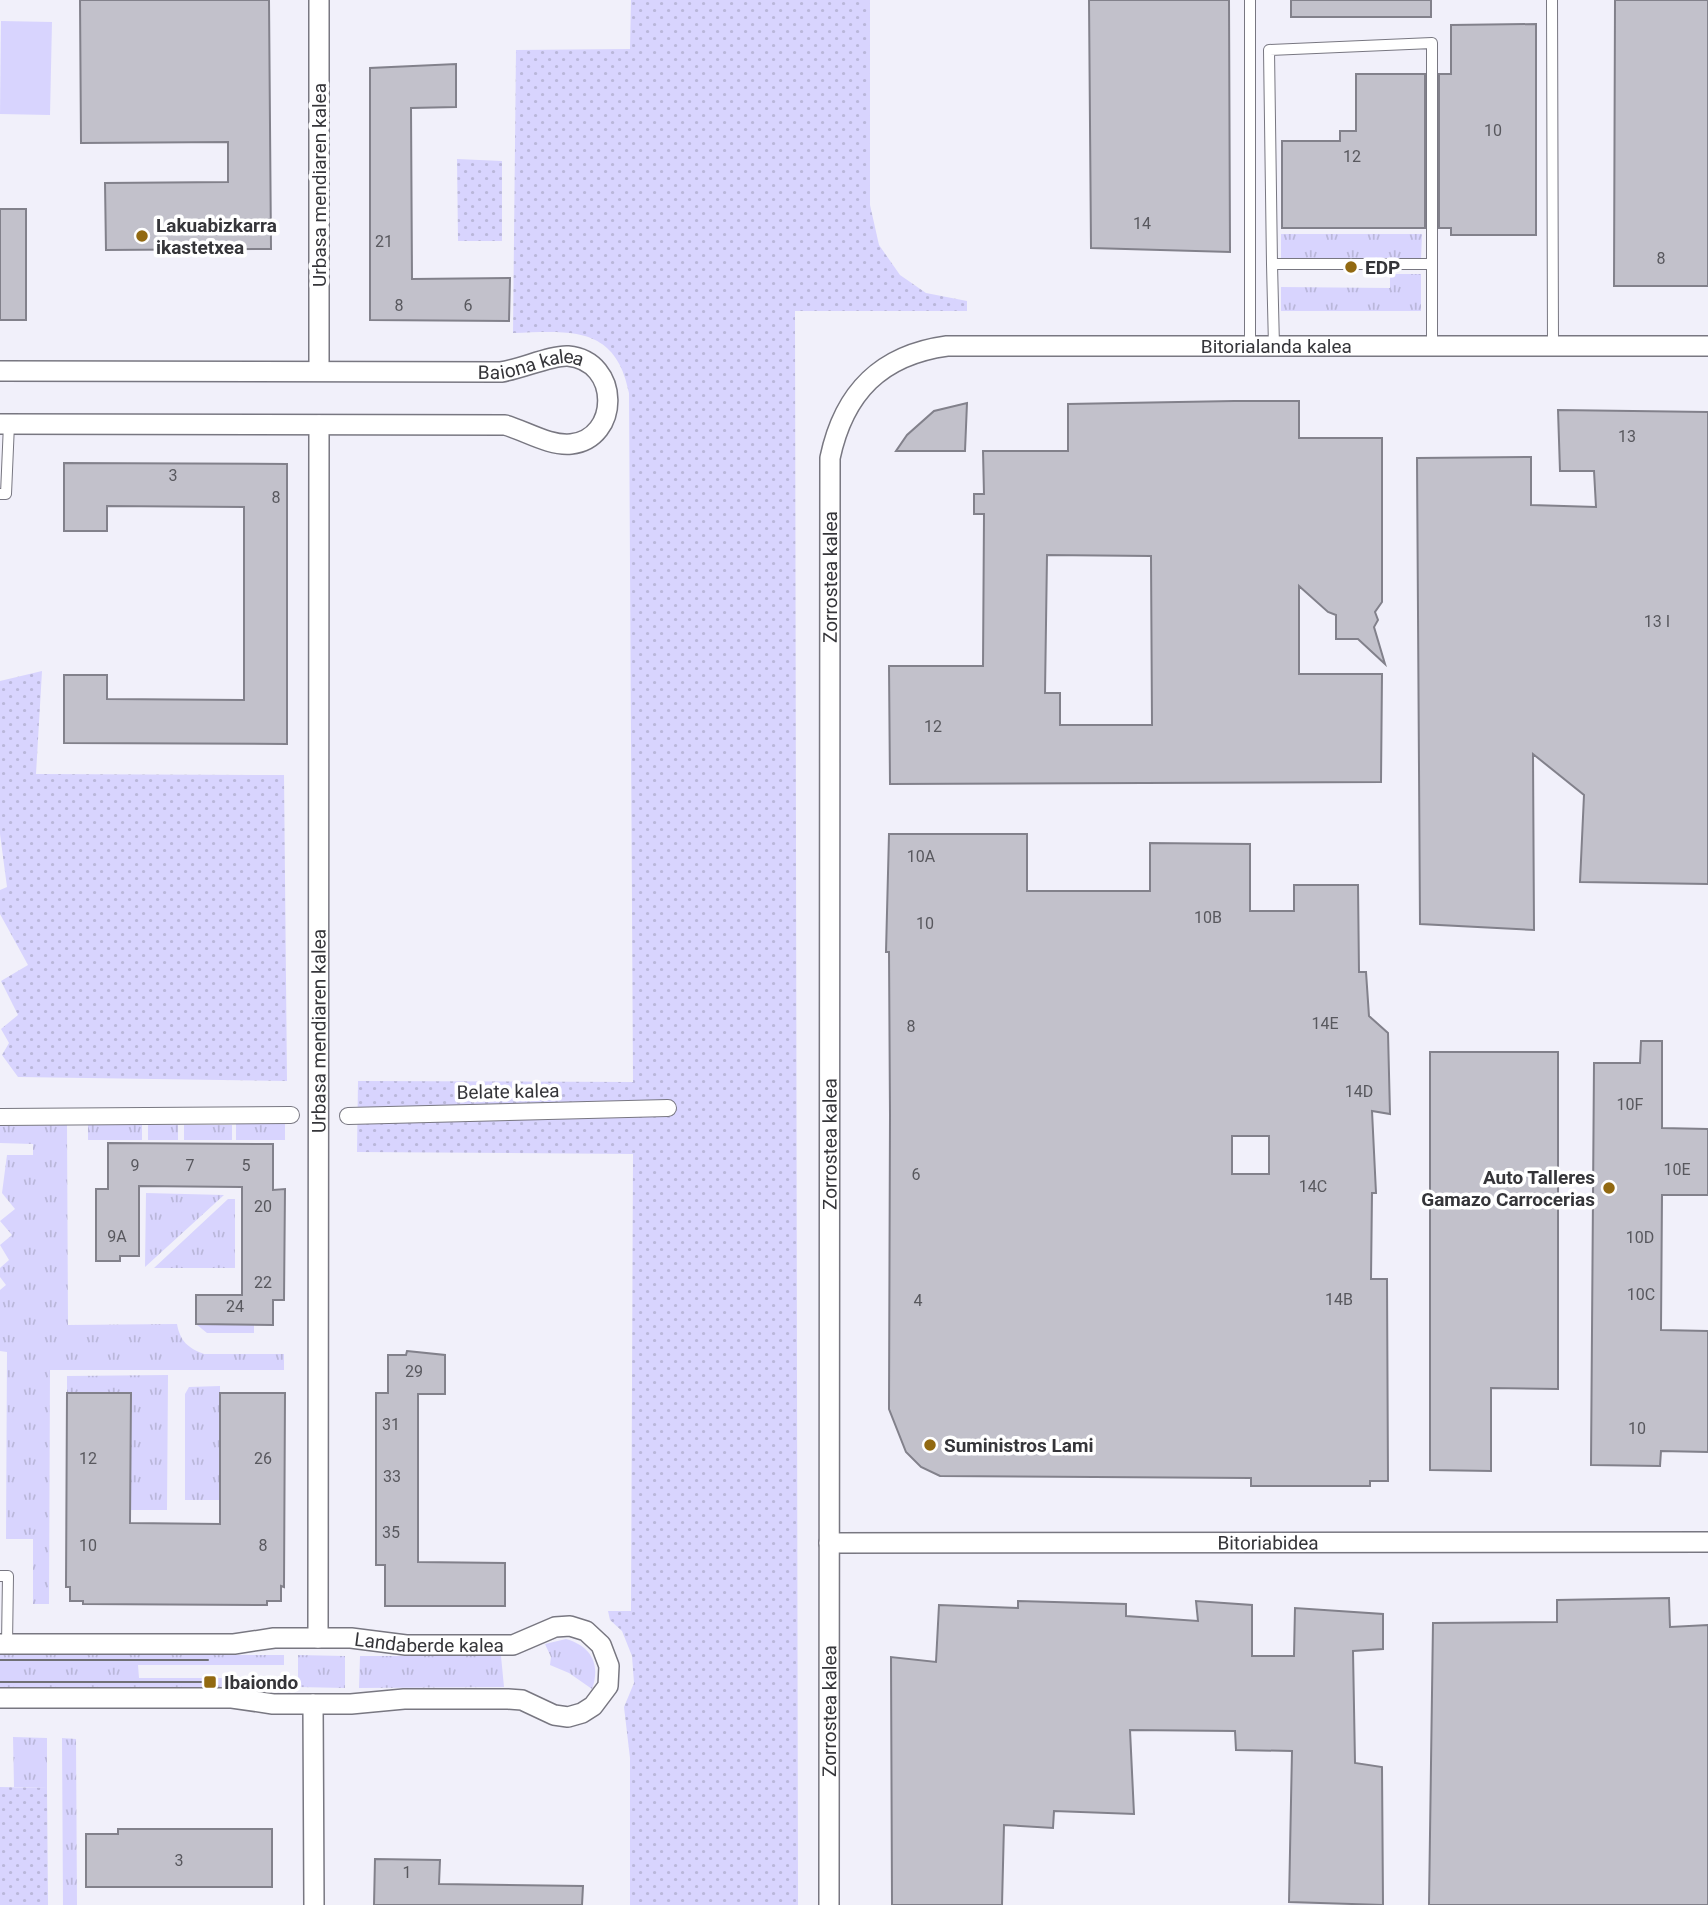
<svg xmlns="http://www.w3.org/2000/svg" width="1708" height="1905" font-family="Roboto,sans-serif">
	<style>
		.grass { fill: url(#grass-tufts) }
		.park { fill: url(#park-dots) }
		.pitch { fill: #d8d4fe }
		.building { fill: #c2c1cb; stroke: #82818b; stroke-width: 2; fill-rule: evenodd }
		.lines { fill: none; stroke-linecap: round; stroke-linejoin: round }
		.service-casing { stroke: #787781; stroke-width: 12 }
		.pedestrian-casing { stroke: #787781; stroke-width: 18 }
		.minor-casing { stroke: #787781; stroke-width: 22 }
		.service { stroke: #fff; stroke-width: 10 }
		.pedestrian { stroke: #fff; stroke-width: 16 }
		.minor { stroke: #fff; stroke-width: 19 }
		.tram { stroke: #707076; stroke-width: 2 }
		.poi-dot { fill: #926911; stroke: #fff; stroke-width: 2.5 }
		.labels { text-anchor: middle; stroke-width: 7; stroke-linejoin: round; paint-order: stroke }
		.number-label { font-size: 16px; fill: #58585e }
		.street-label { font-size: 19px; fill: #353539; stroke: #fff }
		.poi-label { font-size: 19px; font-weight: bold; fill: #353539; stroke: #fff; text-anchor: start }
	</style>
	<defs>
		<pattern id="grass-tufts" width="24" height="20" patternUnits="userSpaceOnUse" patternTransform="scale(1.75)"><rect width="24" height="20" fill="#d8d4fe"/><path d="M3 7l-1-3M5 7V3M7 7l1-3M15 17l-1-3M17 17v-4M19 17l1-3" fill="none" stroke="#bab7da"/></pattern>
		<pattern id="park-dots" width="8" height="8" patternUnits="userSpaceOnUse" patternTransform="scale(1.75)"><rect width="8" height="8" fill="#d8d4fe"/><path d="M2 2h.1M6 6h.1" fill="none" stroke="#bab7da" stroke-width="1.8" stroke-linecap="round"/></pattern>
	</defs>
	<rect width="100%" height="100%" fill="#f1f0fa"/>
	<path class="grass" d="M 1281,234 L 1422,234 L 1421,259 L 1281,259 Z
		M 1390,274 L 1421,274 L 1421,311 L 1281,311 L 1281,287 L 1390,288 Z
		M 236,1124 L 285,1124 L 285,1140 L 236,1140 Z
		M 67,1125 L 68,1325 L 177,1324 C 180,1341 188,1348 204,1354 L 284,1354 L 284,1370 L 50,1370 L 49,1604 L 33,1604 L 33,1539 L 6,1539 L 7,1352 L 0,1351 L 0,1290 L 6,1285 L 0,1277 L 0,1268 L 9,1260 L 0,1245 L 12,1235 L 0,1221 L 15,1209 L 2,1193 L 7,1155 L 33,1155 L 33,1144 L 0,1143 L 0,1126 Z
		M 88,1125 L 142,1125 L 142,1140 L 88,1140 Z
		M 148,1125 L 178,1125 L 178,1140 L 148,1140 Z
		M 184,1125 L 232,1125 L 232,1140 L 184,1140 Z
		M 146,1193 L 224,1195 L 145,1267 Z
		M 228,1199 L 235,1199 L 235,1268 L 154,1268 Z
		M 196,1324 L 254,1325 L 254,1333 L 207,1333 Z
		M 168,1375 L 167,1510 L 130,1510 L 130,1393 L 67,1393 L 67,1376 Z
		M 220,1386 L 220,1500 L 185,1500 L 185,1394 L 189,1387 Z
		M 566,1639 C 591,1646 601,1664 592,1689 L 569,1673 L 550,1665 L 551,1657 L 545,1644 Z
		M 0,1655 L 284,1655 L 284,1665 L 138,1665 L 139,1678 L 284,1678 L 283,1688 L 0,1687 Z
		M 298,1655 L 345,1656 L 345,1688 L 298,1687 Z
		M 360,1656 L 501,1656 L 504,1687 L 359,1688 Z
		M 13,1737 L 47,1738 L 47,1788 L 14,1787 Z
		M 62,1738 L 76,1739 L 77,1905 L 63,1905 Z"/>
	<path class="park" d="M 631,0 L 870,0 L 870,205 L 879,245 L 900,275 L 926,293 L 967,301 L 967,311 L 795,311 L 798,1905 L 630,1905 L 630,1758 L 624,1707 L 634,1683 L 632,1656 L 622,1631 L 610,1620 L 608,1611 L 631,1611 L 633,1154 L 357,1152 L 358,1081 L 633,1082 L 629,393 C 616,325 570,331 513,333 L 516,50 L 630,49 Z
		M 457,159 L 502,161 L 502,241 L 458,241 Z
		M 42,671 L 36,774 L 284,775 L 287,1081 L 18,1077 L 2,1055 L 9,1043 L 1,1029 L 18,1015 L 1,981 L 28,965 L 0,914 L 0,890 L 7,887 L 0,834 L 0,681 Z
		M 0,1787 L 47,1788 L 48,1905 L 0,1905 Z"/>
	<path class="pitch" d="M 1,21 L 52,22 L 50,115 L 0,114 Z"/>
	<path class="building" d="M 80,0 L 269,0 L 271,249 L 106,250 L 105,183 L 228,182 L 228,142 L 81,143 Z
		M 1089,0 L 1229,0 L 1230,252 L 1091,248 Z
		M 1291,0 L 1431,0 L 1431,17 L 1291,17 Z
		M 1615,0 L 1708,0 L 1708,286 L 1614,286 Z
		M 1536,24 L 1536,235 L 1451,235 L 1451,228 L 1439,228 L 1439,74 L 1451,74 L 1451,25 Z
		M 456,64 L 456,107 L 411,108 L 412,279 L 510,278 L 509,321 L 370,320 L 370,68 Z
		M 1356,74 L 1425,74 L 1425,228 L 1282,228 L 1282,141 L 1340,141 L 1340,131 L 1356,131 Z
		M 0,209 L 26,209 L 26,320 L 0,320 Z
		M 1234,401 L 1299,401 L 1299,438 L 1382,438 L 1382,602 L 1375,612 L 1378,620 L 1374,627 L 1385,664 L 1358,639 L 1336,639 L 1336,615 L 1328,612 L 1299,586 L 1299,674 L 1382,674 L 1381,782 L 890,784 L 889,666 L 983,666 L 984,514 L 974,514 L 974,494 L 984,494 L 983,451 L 1068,451 L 1068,404 ZM 1047,555 L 1151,556 L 1152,725 L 1060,725 L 1060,693 L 1045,693 Z
		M 967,403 L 965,451 L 896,451 L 907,435 L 934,411 Z
		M 1558,410 L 1708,412 L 1708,884 L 1580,882 L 1584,795 L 1533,754 L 1534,930 L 1420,924 L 1417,458 L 1531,457 L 1531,505 L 1596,507 L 1594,471 L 1560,471 Z
		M 64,463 L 287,464 L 287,744 L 64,743 L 64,675 L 107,675 L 107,699 L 244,700 L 244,507 L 107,506 L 107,531 L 64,531 Z
		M 889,834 L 1027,834 L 1027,891 L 1150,891 L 1150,843 L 1250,844 L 1250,911 L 1294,911 L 1294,885 L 1358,885 L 1359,972 L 1366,972 L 1369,1016 L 1388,1033 L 1390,1114 L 1372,1111 L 1376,1193 L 1372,1193 L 1371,1279 L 1387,1279 L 1388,1481 L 1370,1481 L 1370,1486 L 1251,1486 L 1251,1478 L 940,1476 L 921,1467 L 906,1452 L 889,1409 L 890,1114 L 889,952 L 886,952 ZM 1232,1136 L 1269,1136 L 1269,1174 L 1232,1174 Z
		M 1641,1041 L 1662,1041 L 1662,1128 L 1708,1129 L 1708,1195 L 1662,1195 L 1661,1330 L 1708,1331 L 1708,1452 L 1661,1451 L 1660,1466 L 1591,1465 L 1594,1063 L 1640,1063 Z
		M 1430,1052 L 1558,1052 L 1558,1389 L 1491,1388 L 1491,1471 L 1430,1470 Z
		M 108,1143 L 273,1144 L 273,1190 L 285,1189 L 284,1300 L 273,1300 L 273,1325 L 196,1324 L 196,1295 L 242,1295 L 242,1187 L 139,1186 L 139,1256 L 120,1256 L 120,1261 L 96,1261 L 96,1189 L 108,1189 Z
		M 407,1351 L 445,1355 L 445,1394 L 418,1394 L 418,1562 L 505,1563 L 505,1606 L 385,1606 L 385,1565 L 376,1565 L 376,1393 L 388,1393 L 388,1355 L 406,1355 Z
		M 67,1393 L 131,1393 L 130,1523 L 220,1524 L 220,1393 L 285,1393 L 284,1587 L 281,1586 L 281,1601 L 267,1601 L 267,1605 L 83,1604 L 83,1601 L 70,1601 L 70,1587 L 66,1587 Z
		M 1669,1598 L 1670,1627 L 1708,1625 L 1708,1905 L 1429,1905 L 1433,1623 L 1557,1622 L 1557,1600 Z
		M 1018,1601 L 1126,1604 L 1126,1616 L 1198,1621 L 1196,1601 L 1252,1605 L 1252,1656 L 1294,1656 L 1295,1608 L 1383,1614 L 1383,1649 L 1353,1651 L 1355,1763 L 1382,1767 L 1383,1905 L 1289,1902 L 1292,1751 L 1236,1750 L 1235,1731 L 1130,1730 L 1134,1814 L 1054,1811 L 1053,1828 L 1004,1825 L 1002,1905 L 892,1905 L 891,1657 L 936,1662 L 939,1605 L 1018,1608 Z
		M 118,1829 L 272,1829 L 272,1887 L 86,1887 L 86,1834 L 118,1834 Z
		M 375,1859 L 440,1860 L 439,1884 L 583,1886 L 582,1905 L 374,1905 Z"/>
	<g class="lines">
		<defs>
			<path id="service" d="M 1250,0 L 1250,345
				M 1552,0 L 1553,346
				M 1272,264 L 1269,50 L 1432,43 L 1432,264
				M 1274,346 L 1272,264 L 1432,264 L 1432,345
				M 0,494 L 6,494 L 9,424
				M 0,1576 L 8,1576 L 7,1644"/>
			<path id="pedestrian" d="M 348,1116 L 668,1108
				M 0,1117 L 291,1115"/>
			<g id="minor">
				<path d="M 319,0 L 319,370"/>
				<path id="s1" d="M 0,371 L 501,372 C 521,369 552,355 568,356 C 621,361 620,439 571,444 C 549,446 526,431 505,425 L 0,424"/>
				<path id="s2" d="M 829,1543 L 1708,1542"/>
				<path id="s3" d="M 318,1638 L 319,425"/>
				<path id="s4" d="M 0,1644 L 234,1644 L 274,1638 L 351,1638 L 406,1645 L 513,1645 L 555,1627 L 570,1626 L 586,1631 L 601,1645 L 609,1666 L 608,1686 L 593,1706 L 582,1713 L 568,1717 L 554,1715 L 522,1700 L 508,1699 L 404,1699 L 351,1704 L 273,1704 L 232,1698 L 0,1698"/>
				<path d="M 313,1704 L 314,1905"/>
				<path id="s5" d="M 829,1905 L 830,458 C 844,392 881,355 947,346 L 1708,346"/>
			</g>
		</defs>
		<use href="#service" class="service-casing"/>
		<use href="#pedestrian" class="pedestrian-casing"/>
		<use href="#minor" class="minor-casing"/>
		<use href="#service" class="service"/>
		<use href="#pedestrian" class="pedestrian"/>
		<use href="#minor" class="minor"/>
		<path class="tram" d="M 0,1660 L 208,1660
			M 0,1682 L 210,1682"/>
	</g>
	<g class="poi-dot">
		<circle cx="142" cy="236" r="7"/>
		<circle cx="1351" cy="267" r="7"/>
		<circle cx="1609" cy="1188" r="7"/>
		<circle cx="930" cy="1445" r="7"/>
		<rect x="203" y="1675" width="14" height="14" rx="3.5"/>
	</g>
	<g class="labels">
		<g class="number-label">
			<text x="1493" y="136">10</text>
			<text x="1352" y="162">12</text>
			<text x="1142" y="229">14</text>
			<text x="384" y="247">21</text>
			<text x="1661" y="264">8</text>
			<text x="399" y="311">8</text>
			<text x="468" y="311">6</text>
			<text x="1627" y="442">13</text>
			<text x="173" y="481">3</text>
			<text x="276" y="503">8</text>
			<text x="1657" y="627">13 I</text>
			<text x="933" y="732">12</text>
			<text x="921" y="862">10A</text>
			<text x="1208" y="923">10B</text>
			<text x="925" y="929">10</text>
			<text x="1325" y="1029">14E</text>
			<text x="911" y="1032">8</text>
			<text x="1359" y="1097">14D</text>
			<text x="1630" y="1110">10F</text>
			<text x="135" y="1171">9</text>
			<text x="190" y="1171">7</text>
			<text x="246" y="1171">5</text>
			<text x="1677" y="1175">10E</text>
			<text x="916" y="1180">6</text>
			<text x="1313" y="1192">14C</text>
			<text x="263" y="1212">20</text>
			<text x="117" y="1242">9A</text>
			<text x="1640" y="1243">10D</text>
			<text x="263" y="1288">22</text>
			<text x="1641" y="1300">10C</text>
			<text x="1339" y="1305">14B</text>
			<text x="918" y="1306">4</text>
			<text x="235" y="1312">24</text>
			<text x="414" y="1377">29</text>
			<text x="391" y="1430">31</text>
			<text x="1637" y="1434">10</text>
			<text x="88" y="1464">12</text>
			<text x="263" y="1464">26</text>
			<text x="392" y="1482">33</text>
			<text x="391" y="1538">35</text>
			<text x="88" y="1551">10</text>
			<text x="263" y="1551">8</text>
			<text x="179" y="1866">3</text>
			<text x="407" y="1878">1</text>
		</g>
		<g class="street-label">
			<text transform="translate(319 185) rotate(-90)" y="7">Urbasa mendiaren kalea</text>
			<text dy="7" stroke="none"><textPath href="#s5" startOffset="1951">Bitorialanda kalea</textPath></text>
			<text dy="7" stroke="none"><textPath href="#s1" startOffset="532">Baiona kalea</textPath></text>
			<text dy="7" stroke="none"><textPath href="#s5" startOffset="1328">Zorrostea kalea</textPath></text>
			<text dy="7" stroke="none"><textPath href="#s3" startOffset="607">Urbasa mendiaren kalea</textPath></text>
			<text transform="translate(508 1091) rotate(-1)" y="7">Belate kalea</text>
			<text dy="7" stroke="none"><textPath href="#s5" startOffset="761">Zorrostea kalea</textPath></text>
			<text dy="7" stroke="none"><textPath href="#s2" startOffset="439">Bitoriabidea</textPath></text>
			<text dy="7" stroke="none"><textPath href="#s4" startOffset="430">Landaberde kalea</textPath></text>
			<text dy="7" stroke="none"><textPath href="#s5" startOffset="194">Zorrostea kalea</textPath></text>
		</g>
		<g class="poi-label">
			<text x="156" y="232">Lakuabizkarra<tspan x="156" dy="22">ikastetxea</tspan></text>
			<text x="1365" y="274">EDP</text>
			<text x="1595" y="1184" text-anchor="end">Auto Talleres<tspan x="1595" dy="22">Gamazo Carrocerias</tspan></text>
			<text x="944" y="1452">Suministros Lami</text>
			<text x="224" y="1689">Ibaiondo</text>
		</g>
	</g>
</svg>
